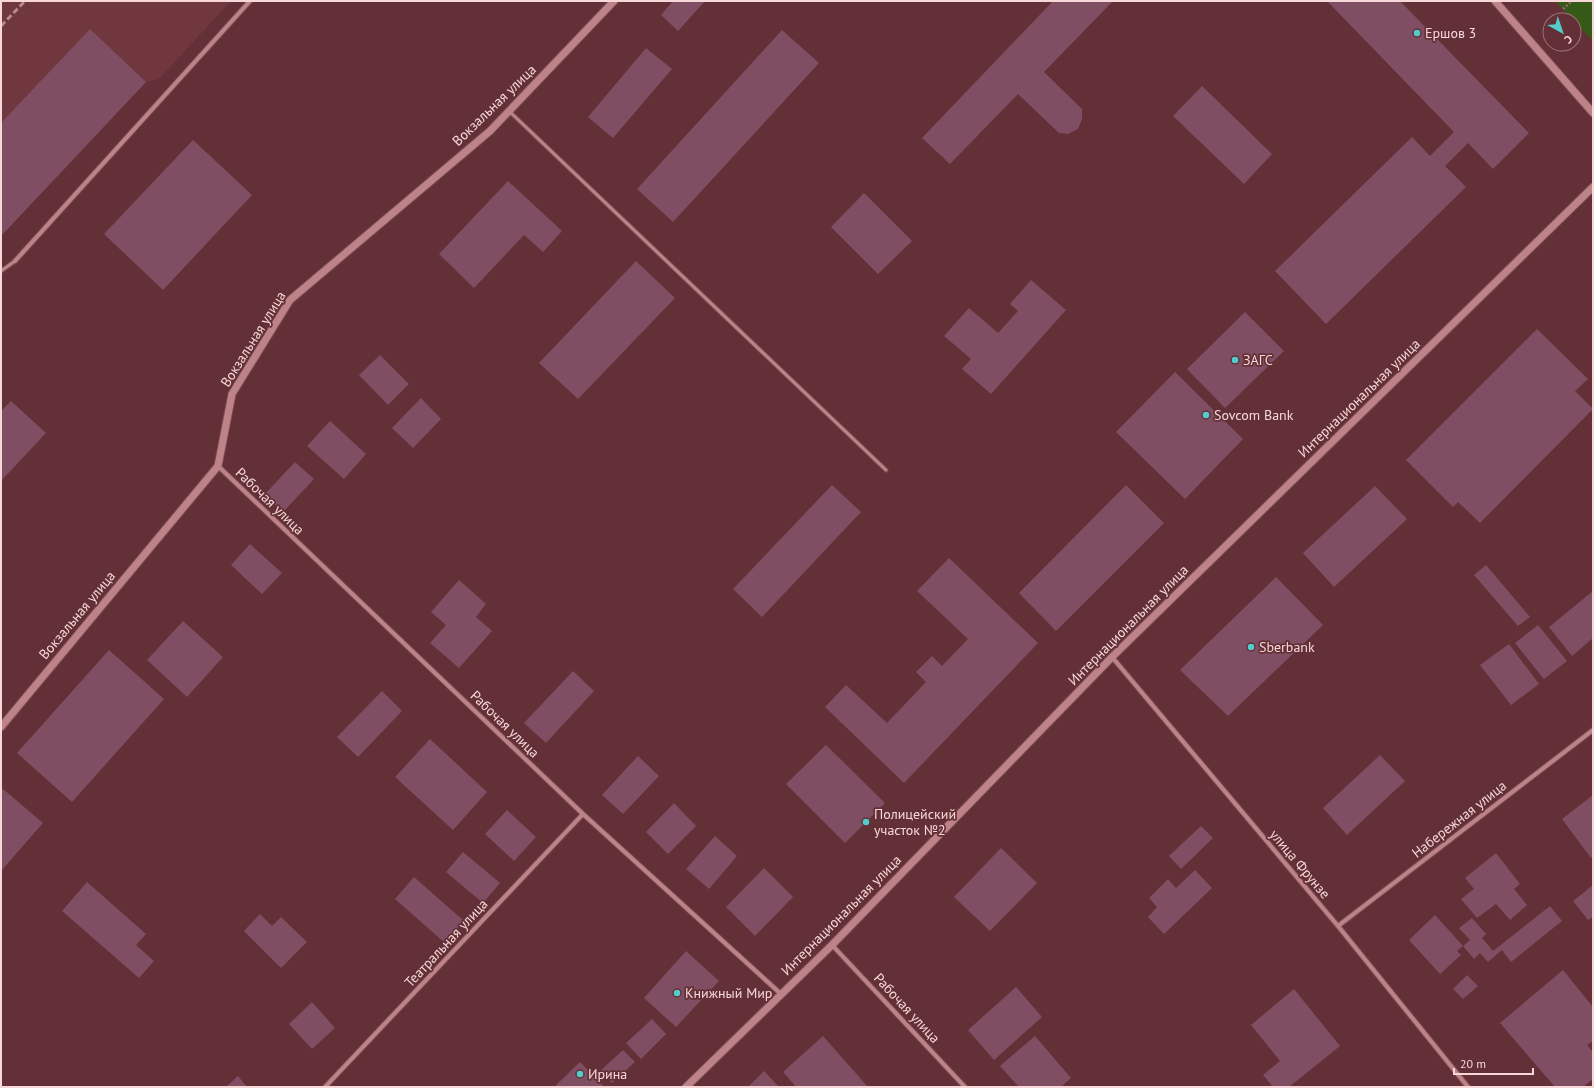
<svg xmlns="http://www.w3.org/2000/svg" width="1594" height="1088" font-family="'PT Sans',sans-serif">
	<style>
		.built { fill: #71373e }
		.green { fill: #365918 }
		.building { fill: #804e63 }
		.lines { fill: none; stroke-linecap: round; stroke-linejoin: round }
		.service-casing { stroke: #7b4f55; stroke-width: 5 }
		.minor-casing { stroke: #7b4f55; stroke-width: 6 }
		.tertiary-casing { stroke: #7b4f55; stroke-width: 9 }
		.path { stroke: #93676c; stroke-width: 2.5; stroke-dasharray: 2 2; stroke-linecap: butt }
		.service { stroke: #be8388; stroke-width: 3 }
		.minor { stroke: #be8388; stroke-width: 4 }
		.tertiary { stroke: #be8388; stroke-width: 7 }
		.rail { stroke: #b48b8f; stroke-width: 3; stroke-dasharray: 6 3; stroke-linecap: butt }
		.poi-dot { fill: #53cdcb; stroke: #623036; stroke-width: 1.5 }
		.labels { text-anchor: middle; stroke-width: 3.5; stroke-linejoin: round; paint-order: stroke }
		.poi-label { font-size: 14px; fill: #f8d7d9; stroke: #623036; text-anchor: start }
		.street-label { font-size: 14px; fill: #f8d7d9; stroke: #623036 }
	</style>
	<rect width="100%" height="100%" fill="#623036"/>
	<path class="built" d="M 1,1 L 231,1 L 159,79 L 146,82 L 1,236 Z"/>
	<path class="green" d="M 1555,1 L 1593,1 L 1593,41 Z"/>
	<path class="building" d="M 673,1 L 705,1 L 678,31 L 661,15 Z
		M 1053,1 L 1113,1 L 1044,72 L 1082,109 L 1082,119 L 1078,129 L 1068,134 L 1059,133 L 1018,94 L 950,164 L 922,138 Z
		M 1327,1 L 1400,1 L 1529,133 L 1493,169 L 1468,143 L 1445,166 L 1466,187 L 1326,324 L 1275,271 L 1412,137 L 1430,156 L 1454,132 Z
		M 90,29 L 146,82 L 1,236 L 1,123 Z
		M 782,30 L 819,63 L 673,222 L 637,189 Z
		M 646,48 L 672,69 L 613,138 L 588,117 Z
		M 1202,86 L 1272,154 L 1244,184 L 1173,116 Z
		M 193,140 L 252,195 L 163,290 L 104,234 Z
		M 508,181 L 562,231 L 543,252 L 524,235 L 474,288 L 439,254 Z
		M 864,193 L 912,241 L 878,274 L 831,227 Z
		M 636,261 L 675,298 L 578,399 L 539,363 Z
		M 1031,280 L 1066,310 L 991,394 L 962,369 L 971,359 L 944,336 L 969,308 L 998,333 L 1018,311 L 1010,304 Z
		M 1245,312 L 1284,351 L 1225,408 L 1187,369 Z
		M 1537,329 L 1588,379 L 1575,391 L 1593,409 L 1480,523 L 1458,502 L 1453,507 L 1406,460 Z
		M 380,355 L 409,384 L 388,405 L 359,375 Z
		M 1175,372 L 1243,439 L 1185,499 L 1116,432 Z
		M 421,398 L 441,419 L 413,448 L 392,428 Z
		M 11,401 L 46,433 L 1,481 L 1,411 Z
		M 330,421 L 366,454 L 344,479 L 307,446 Z
		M 295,462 L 314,479 L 283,512 L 264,495 Z
		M 832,485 L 861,512 L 762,617 L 733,589 Z
		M 1126,485 L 1164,523 L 1056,631 L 1019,593 Z
		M 1375,486 L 1407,519 L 1334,587 L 1303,553 Z
		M 250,544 L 282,573 L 262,594 L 231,565 Z
		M 949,558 L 1038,643 L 904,783 L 825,707 L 846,685 L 887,723 L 926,682 L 916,672 L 932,656 L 942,666 L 968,639 L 917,591 Z
		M 1486,565 L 1530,617 L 1518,626 L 1474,575 Z
		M 1276,577 L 1323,625 L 1228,716 L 1180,670 Z
		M 459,580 L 486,604 L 476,617 L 492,631 L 459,668 L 430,643 L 446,625 L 431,612 Z
		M 1593,591 L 1593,638 L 1572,656 L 1549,627 Z
		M 183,621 L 223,657 L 187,697 L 147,660 Z
		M 1538,625 L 1567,661 L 1544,679 L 1515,643 Z
		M 1509,644 L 1539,684 L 1511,705 L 1480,665 Z
		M 109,650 L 164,699 L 72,802 L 17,753 Z
		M 573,671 L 594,691 L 546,743 L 524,723 Z
		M 382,691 L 402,711 L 358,757 L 337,737 Z
		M 430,739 L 487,792 L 453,830 L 395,777 Z
		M 826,745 L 885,803 L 845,843 L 786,784 Z
		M 1380,755 L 1405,781 L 1347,835 L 1323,808 Z
		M 638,756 L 659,776 L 623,814 L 602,795 Z
		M 3,789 L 43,823 L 1,871 L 1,791 Z
		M 1593,795 L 1593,856 L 1591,858 L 1562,819 Z
		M 674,803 L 696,826 L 668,854 L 646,832 Z
		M 507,810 L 536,837 L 514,861 L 485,834 Z
		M 1201,826 L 1213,838 L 1181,869 L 1169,856 Z
		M 715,836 L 737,856 L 709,889 L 686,869 Z
		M 1001,848 L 1037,883 L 990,931 L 954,897 Z
		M 463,852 L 500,883 L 483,903 L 446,872 Z
		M 1496,853 L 1520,884 L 1514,889 L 1527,905 L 1510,920 L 1496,904 L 1477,918 L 1461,899 L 1474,889 L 1465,878 Z
		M 764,868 L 793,897 L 755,936 L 726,907 Z
		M 1195,870 L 1212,888 L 1164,934 L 1148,917 L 1157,907 L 1149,898 L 1168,879 L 1176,888 Z
		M 414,877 L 464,921 L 445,943 L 395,899 Z
		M 87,882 L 146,934 L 136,945 L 154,961 L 139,978 L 62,911 Z
		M 1593,885 L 1593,917 L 1588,920 L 1573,901 Z
		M 1550,906 L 1562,921 L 1511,962 L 1502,950 L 1488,962 L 1480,953 L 1474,959 L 1463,946 L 1457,951 L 1461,955 L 1440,974 L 1409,940 L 1435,915 L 1463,946 L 1470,940 L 1459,928 L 1472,918 L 1486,934 L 1482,938 L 1493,951 Z
		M 260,914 L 272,926 L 281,917 L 307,942 L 281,968 L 244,931 Z
		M 686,951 L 719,981 L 676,1027 L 644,998 Z
		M 1563,970 L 1593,1007 L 1593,1041 L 1587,1045 L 1593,1052 L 1593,1079 L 1583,1087 L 1555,1087 L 1500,1023 Z
		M 1467,975 L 1478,986 L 1463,999 L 1453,989 Z
		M 1016,987 L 1042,1017 L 994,1060 L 968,1030 Z
		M 1294,989 L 1340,1046 L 1289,1087 L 1273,1087 L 1263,1075 L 1280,1061 L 1251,1025 Z
		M 312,1002 L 335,1028 L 312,1049 L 289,1024 Z
		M 652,1019 L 666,1034 L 641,1059 L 626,1043 Z
		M 823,1036 L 868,1087 L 796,1087 L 783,1072 Z
		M 1035,1036 L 1071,1078 L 1061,1087 L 1019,1087 L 1000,1066 Z
		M 623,1050 L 635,1062 L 612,1083 L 600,1071 Z
		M 580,1062 L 604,1087 L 558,1087 L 556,1085 Z
		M 764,1071 L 779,1087 L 748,1087 Z
		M 238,1076 L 247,1087 L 226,1087 Z"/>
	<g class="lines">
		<defs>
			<path id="service" d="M 509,111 L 886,470
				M 1,271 L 15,261"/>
			<path id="minor" d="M 15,261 L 250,1
				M 218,466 L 583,814 L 781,994
				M 1112,657 L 1338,926 L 1468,1087
				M 1338,926 L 1593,730
				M 832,945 L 965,1087
				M 325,1087 L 583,814"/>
			<path id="tertiary" d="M 1495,1 L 1593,113
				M 1,727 L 218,466 L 232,394 L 290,300 L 490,131 L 614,1
				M 686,1087 L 832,945 L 1112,657 L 1593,187"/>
		</defs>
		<use href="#service" class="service-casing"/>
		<use href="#minor" class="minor-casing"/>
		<use href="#tertiary" class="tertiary-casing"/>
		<path class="path" d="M 1563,9 L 1572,1"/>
		<use href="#service" class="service"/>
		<use href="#minor" class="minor"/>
		<use href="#tertiary" class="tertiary"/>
		<path class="rail" d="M 1,26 L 25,1"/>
	</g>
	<g class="poi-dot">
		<circle cx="1417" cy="33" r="4"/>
		<circle cx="1235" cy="360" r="4"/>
		<circle cx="1206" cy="415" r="4"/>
		<circle cx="1251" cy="647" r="4"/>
		<circle cx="866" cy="822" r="4"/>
		<circle cx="677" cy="993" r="4"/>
		<circle cx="580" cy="1074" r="4"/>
	</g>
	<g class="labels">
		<g class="poi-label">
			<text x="1425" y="38">Ершов 3</text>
			<text x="1243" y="365">ЗАГС</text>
			<text x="1214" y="420">Sovcom Bank</text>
			<text x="1259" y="652">Sberbank</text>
			<text x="874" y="819">Полицейский<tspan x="874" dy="16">участок №2</tspan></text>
			<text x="685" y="998">Книжный Мир</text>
			<text x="588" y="1079">Ирина</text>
		</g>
		<g class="street-label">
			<text transform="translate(494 105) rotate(-44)" y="5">Вокзальная улица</text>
			<text transform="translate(253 339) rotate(-58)" y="5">Вокзальная улица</text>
			<text transform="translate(1359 398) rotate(-44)" y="5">Интернациональная улица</text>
			<text transform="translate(270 501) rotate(44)" y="5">Рабочая улица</text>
			<text transform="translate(77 615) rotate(-50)" y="5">Вокзальная улица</text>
			<text transform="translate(1128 625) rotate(-45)" y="5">Интернациональная улица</text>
			<text transform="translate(505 724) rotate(44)" y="5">Рабочая улица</text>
			<text transform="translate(1459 819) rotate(-38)" y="5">Набережная улица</text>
			<text transform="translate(1300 864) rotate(50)" y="5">улица Фрунзе</text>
			<text transform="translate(841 915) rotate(-45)" y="5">Интернациональная улица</text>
			<text transform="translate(446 943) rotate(-47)" y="5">Театральная улица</text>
			<text transform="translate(907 1008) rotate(47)" y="5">Рабочая улица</text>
		</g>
	</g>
	<rect width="1594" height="1088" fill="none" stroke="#f8d7d9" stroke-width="4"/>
	<g transform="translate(1562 32) rotate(140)"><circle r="19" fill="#623036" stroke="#9e7377"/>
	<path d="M0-3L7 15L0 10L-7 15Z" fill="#53cdcb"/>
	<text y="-6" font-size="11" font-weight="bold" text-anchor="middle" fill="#f8d7d9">С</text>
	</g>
	<path d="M1454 1068v6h79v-6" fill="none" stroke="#f8d7d9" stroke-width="2"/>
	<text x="1460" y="1068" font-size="12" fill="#f8d7d9" stroke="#623036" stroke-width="3" paint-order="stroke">20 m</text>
</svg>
